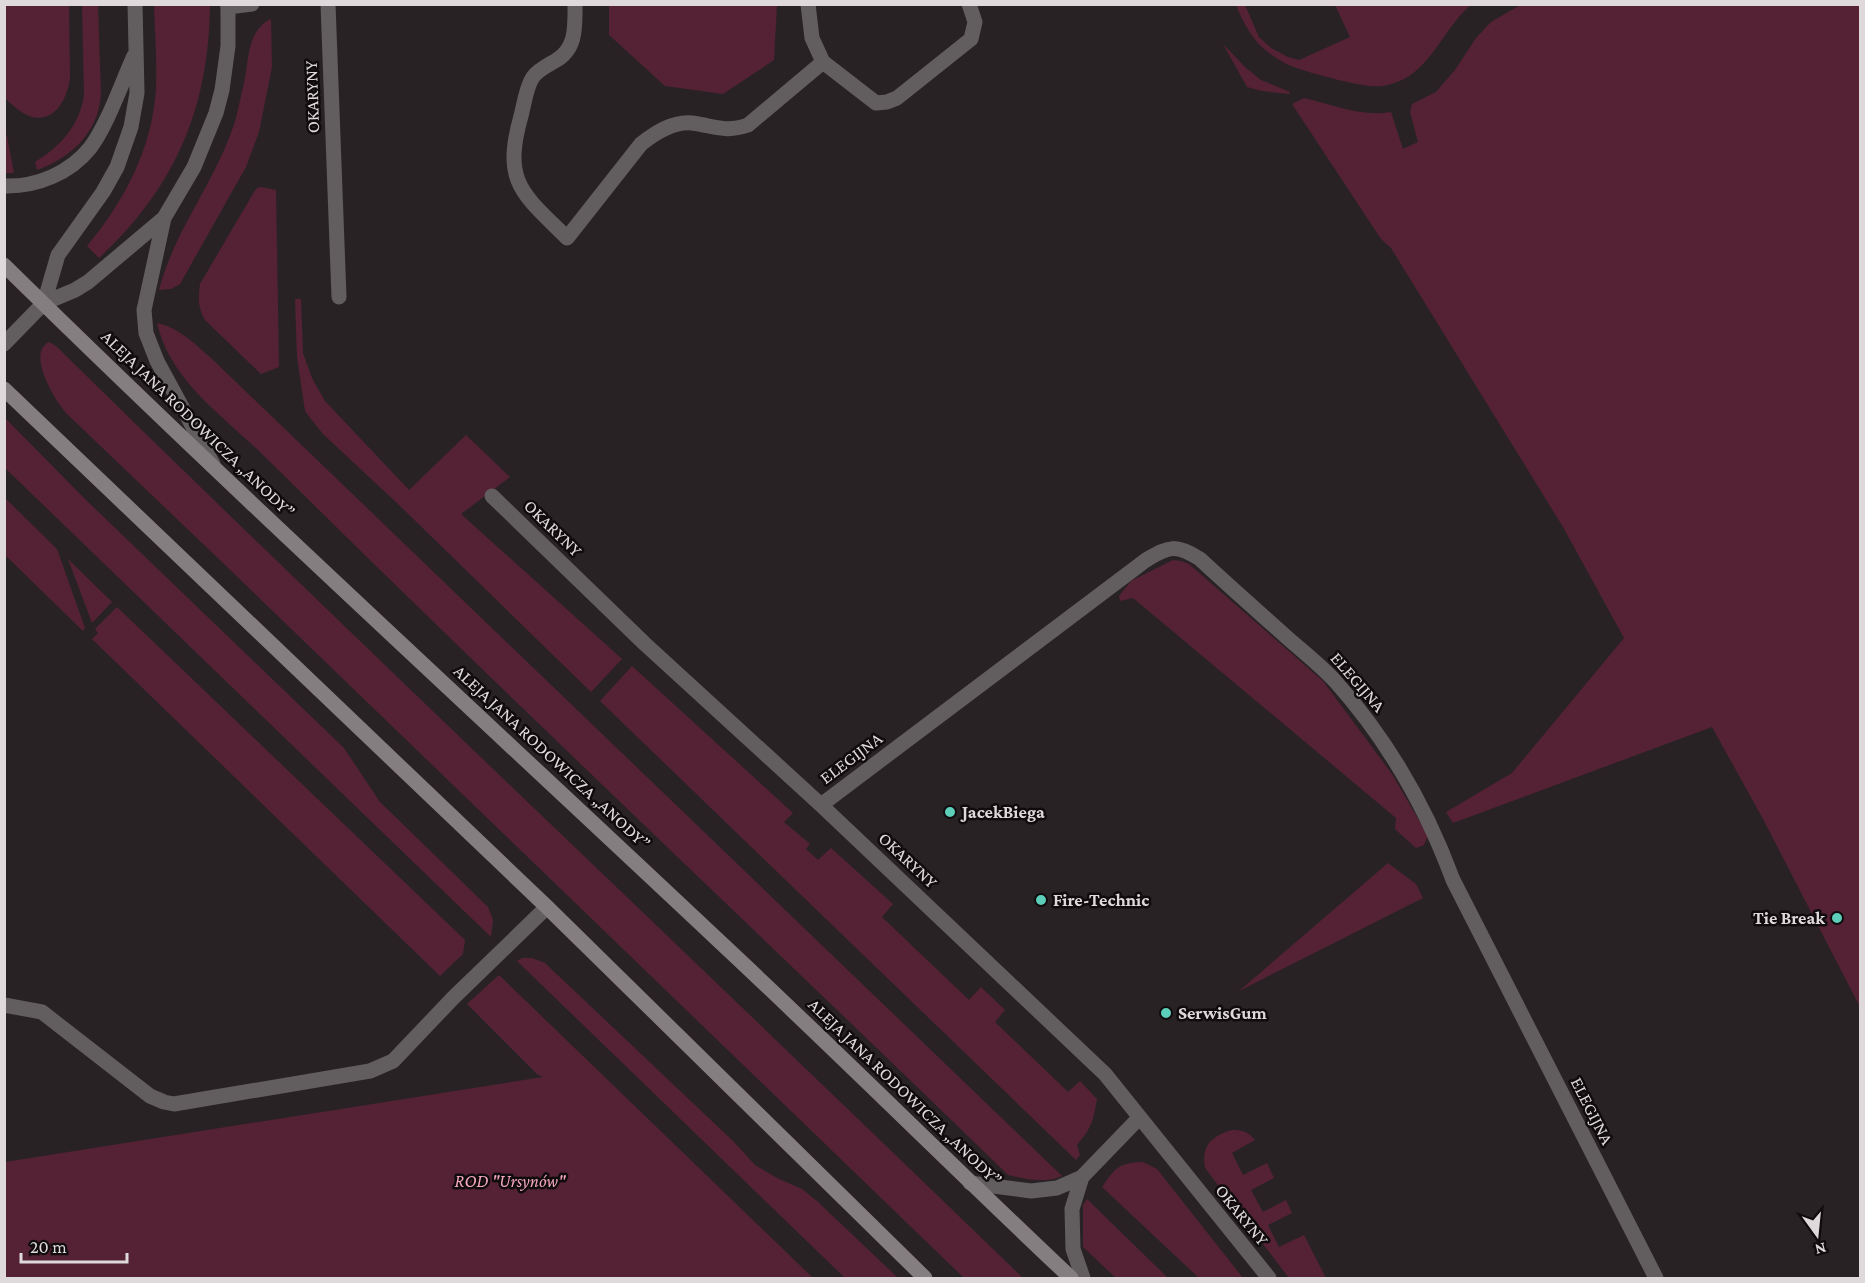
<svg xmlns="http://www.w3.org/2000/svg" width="1865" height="1283" font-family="'Crimson Pro',serif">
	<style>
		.green { fill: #542234 }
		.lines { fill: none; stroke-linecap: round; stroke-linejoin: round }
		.minor { stroke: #625e5f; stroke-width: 15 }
		.tertiary { stroke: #625e5f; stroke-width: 15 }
		.secondary { stroke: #857e80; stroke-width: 15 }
		.poi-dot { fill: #5dceb9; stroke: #100c0d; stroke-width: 2 }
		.labels { text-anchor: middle; stroke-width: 5; stroke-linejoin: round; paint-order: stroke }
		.street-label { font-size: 18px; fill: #dfd9db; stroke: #100c0d }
		.poi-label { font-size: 18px; font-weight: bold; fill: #dfd9db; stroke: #100c0d; text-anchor: start }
		.park-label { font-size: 18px; font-style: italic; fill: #f3a6bd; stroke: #100c0d }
	</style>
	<rect width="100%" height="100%" fill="#292224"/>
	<path class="green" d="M 5,4 L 69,5 L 70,78 C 68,96 56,123 32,117 C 22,114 12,105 5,98 Z
		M 1522,4 L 1860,5 L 1860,1007 L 1763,819 L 1712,727 L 1453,823 L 1446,812 L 1512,773 L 1624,638 L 1563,527 L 1391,248 L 1381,239 L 1292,104 L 1304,98 C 1333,105 1362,117 1391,112 L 1403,149 L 1418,142 L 1410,112 L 1412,104 L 1436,92 L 1455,70 L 1476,38 L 1491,22 Z
		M 82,5 L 98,5 C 99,25 99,45 100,65 C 100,77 102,90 100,102 C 95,136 68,159 37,170 L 35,162 C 60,147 80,125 84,95 Z
		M 154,5 L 210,5 C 209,108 175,188 99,258 L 87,246 C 124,202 153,147 156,88 C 157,60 155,32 154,5 Z
		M 609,5 L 777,5 L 774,60 L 723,94 L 665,86 L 609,35 Z
		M 1236,5 L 1245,5 L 1259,37 L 1271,48 L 1288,57 L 1299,60 L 1350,37 L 1335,5 L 1471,5 C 1447,24 1433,64 1404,79 C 1398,82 1389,85 1382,86 C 1367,89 1304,72 1289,65 C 1282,62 1275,57 1269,53 C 1252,40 1244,24 1236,5 Z
		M 271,19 L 272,67 L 259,132 L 246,167 L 180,284 L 171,289 L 159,290 C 175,228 218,179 236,118 C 239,105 242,92 245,78 C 249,56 248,30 271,19 Z
		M 1223,44 L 1246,68 L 1261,80 L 1290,92 L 1289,94 L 1262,91 L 1247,87 Z
		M 5,133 L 7,136 L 14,173 L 5,173 Z
		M 261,187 L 276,190 L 279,367 L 261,374 L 205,320 C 198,308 198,297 200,284 L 254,192 L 257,188 Z
		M 295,299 L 301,299 L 303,353 L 312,378 L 325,401 L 409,490 L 466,435 L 510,477 L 461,514 L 622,659 L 591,692 L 398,504 L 323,434 L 311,419 L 305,411 L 297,357 Z
		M 157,323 C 178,327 195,344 211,358 L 1062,1176 C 1045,1184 1025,1179 1008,1175 C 797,970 584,769 374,564 C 336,527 299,490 261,453 C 222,415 170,380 157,323 Z
		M 49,342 L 56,346 C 376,660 702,967 1023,1278 L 964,1278 L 223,563 L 66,413 C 55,400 26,354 49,342 Z
		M 5,418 L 85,499 L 344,748 L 380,802 L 488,907 L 493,920 L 491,937 L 5,468 Z
		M 5,498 L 57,549 L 85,628 L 83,631 L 5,555 Z
		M 68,559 L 112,602 L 92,623 Z
		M 1173,560 L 1181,561 L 1189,564 L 1323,681 L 1392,774 L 1428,836 L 1424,845 L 1416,848 L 1395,829 L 1396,818 L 1133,598 L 1120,601 L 1119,596 L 1131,581 Z
		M 117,607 L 465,940 L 463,954 L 440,976 L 92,639 L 98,633 L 95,629 Z
		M 632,666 L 793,813 L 784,822 L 810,844 L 806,849 L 818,860 L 831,848 L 893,904 L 882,917 L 969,1000 L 981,987 L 1005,1010 L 995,1022 L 1064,1088 L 1068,1092 L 1080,1081 L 1097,1099 C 1093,1122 1092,1127 1077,1145 L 1080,1155 L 1076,1160 L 600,701 Z
		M 1388,863 L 1416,884 L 1423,898 L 1239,991 Z
		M 522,958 L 532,958 L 545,963 L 733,1141 L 755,1165 L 777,1178 L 802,1189 L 817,1201 L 898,1278 L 845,1278 L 517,961 Z
		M 499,975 L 813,1278 L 5,1278 L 5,1162 L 543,1077 L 537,1074 L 467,1004 Z
		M 1232,1130 C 1243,1130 1248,1132 1255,1140 L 1232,1153 L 1243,1175 L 1267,1163 L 1274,1178 L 1251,1190 L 1263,1212 L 1286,1200 L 1292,1213 L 1268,1225 L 1279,1247 L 1304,1235 L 1326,1278 L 1289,1278 L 1205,1168 C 1201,1145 1212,1136 1232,1130 Z
		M 1143,1162 L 1157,1169 L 1243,1278 L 1199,1278 L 1102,1187 C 1116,1167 1119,1163 1143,1162 Z
		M 1087,1199 L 1168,1278 L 1116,1278 L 1083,1247 L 1083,1205 Z"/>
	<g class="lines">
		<path class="minor" d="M 328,4 L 339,297
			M 575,4 C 575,26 577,49 555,61 C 548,65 538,70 533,77 C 526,87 524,105 521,116 C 502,183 523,194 567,238 L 641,144 C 655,133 673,121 692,123 C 715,126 725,133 748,125 L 823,62
			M 808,4 L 812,38 L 823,62 L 876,103 L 887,102 L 897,98 L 971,39 L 975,22 L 969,4
			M 228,7 L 252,4
			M 492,496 L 645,644 L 821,805 L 1105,1074 L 1269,1278
			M 821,805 L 1146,560 C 1169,546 1176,544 1200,559 C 1230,587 1261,614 1291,641 C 1306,654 1322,667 1335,681 C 1387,739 1426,807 1453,880 L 1656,1278
			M 4,1005 L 42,1012 L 150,1096 L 164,1102 L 174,1104 L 370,1071 L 393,1061 L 453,998 L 547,907
			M 1082,1177 L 1072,1209 L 1073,1249 L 1083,1278
			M 970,1183 L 1031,1191 L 1057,1188 L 1082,1177 L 1139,1118"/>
		<path class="tertiary" d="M 4,186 C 37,187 70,173 90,148 C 107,126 122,82 134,56
			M 44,303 L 58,255 L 103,192 L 117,167 L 131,127 L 137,93 L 135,4
			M 4,344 L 44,303 L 75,290 L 88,282 L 164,218
			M 213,464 L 157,361 L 146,333 L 144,310 L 164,218 L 194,167 L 216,113 L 222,90 L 228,46 L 228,4"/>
		<path class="secondary" d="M 4,265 C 238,495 480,716 719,941 C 838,1052 953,1167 1071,1278
			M 4,389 L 547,907 L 925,1278"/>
	</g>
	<g class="poi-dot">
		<circle cx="950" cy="812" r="6"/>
		<circle cx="1041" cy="900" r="6"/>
		<circle cx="1837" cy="918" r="6"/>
		<circle cx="1166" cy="1013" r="6"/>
	</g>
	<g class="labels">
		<g class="street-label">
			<text transform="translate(312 97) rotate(-92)" y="6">OKARYNY</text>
			<text transform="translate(198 424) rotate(44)" y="6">ALEJA JANA RODOWICZA „ANODY”</text>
			<text transform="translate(553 528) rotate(44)" y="6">OKARYNY</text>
			<text transform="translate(1358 682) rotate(49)" y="6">ELEGIJNA</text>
			<text transform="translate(552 757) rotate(43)" y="6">ALEJA JANA RODOWICZA „ANODY”</text>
			<text transform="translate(851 758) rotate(-37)" y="6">ELEGIJNA</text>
			<text transform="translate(908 860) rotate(43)" y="6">OKARYNY</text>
			<text transform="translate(905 1092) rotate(44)" y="6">ALEJA JANA RODOWICZA „ANODY”</text>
			<text transform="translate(1592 1111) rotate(63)" y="6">ELEGIJNA</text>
			<text transform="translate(1242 1215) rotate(51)" y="6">OKARYNY</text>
		</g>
		<g class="poi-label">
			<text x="962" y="818">JacekBiega</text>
			<text x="1053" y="906">Fire-Technic</text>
			<text x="1825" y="924" text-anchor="end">Tie Break</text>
			<text x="1178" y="1019">SerwisGum</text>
		</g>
		<g class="park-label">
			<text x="510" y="1187">ROD "Ursynów"</text>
		</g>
	</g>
	<rect width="1865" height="1283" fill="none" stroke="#dfd9db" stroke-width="12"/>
	<g transform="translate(1817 1235) rotate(165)" stroke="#100c0d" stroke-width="4.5" paint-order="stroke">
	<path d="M0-4.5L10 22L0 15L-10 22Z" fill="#dfd9db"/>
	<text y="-9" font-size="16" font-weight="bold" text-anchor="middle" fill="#dfd9db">N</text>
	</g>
	<path d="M21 1253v9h106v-9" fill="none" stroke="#dfd9db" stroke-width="3"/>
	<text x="30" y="1253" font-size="18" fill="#dfd9db" stroke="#100c0d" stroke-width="4.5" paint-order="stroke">20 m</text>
</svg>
